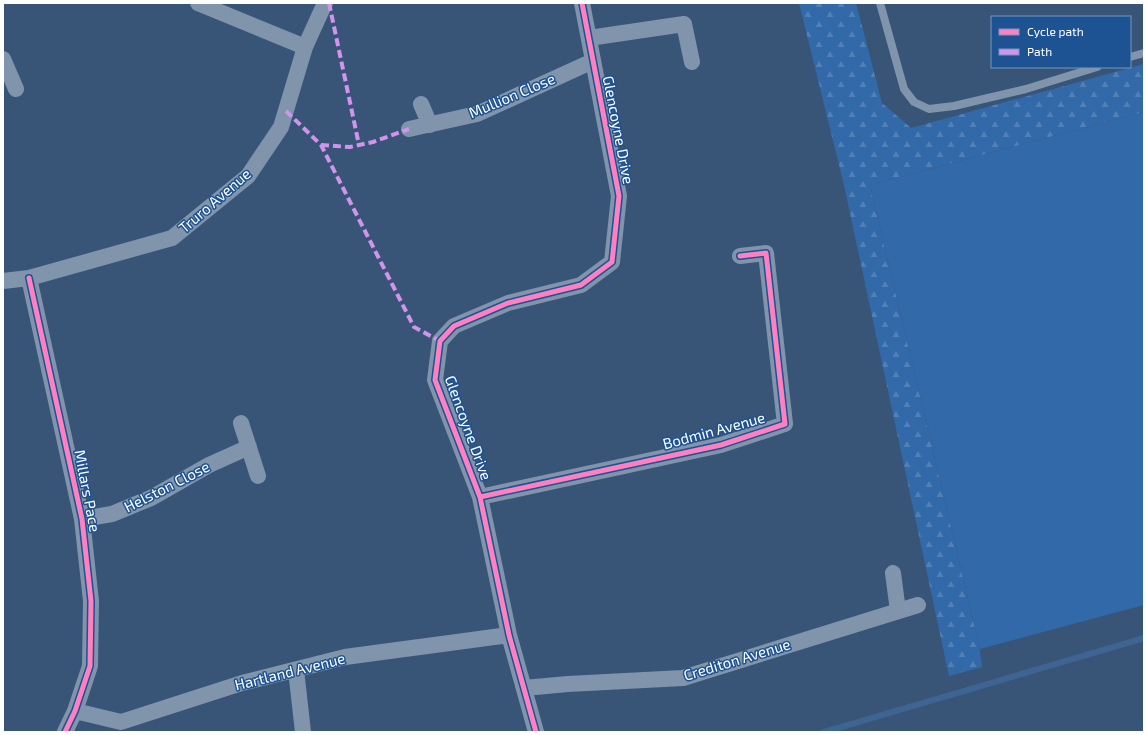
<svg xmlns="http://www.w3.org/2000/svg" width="1147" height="735" font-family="'Exo 2',sans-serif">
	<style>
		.forest { fill: url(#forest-firs) }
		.green { fill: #3169a9 }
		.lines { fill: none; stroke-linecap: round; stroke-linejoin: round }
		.stream { stroke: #3e6491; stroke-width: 6 }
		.lane { stroke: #8095ab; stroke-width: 8 }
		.street { stroke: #8095ab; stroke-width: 16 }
		.quiet { stroke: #d193ec; stroke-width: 4; stroke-dasharray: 8 4; stroke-linecap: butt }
		.cycleway-casing { stroke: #1d5293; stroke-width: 8 }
		.cycleway { stroke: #ff80c0; stroke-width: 5 }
		.labels { text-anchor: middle; stroke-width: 3; stroke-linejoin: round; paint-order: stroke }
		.street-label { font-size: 15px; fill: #fff; stroke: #1d5293 }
	</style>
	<defs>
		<pattern id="forest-firs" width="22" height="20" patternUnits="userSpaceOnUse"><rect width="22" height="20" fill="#3169a9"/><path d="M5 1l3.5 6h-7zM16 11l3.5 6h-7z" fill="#5080b6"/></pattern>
	</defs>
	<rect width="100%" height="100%" fill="#385578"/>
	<path class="forest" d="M 799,3 L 856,3 L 882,103 L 911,128 L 1144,64 L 1144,112 L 870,185 L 979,645 L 982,667 L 949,676 L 844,185 Z"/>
	<path class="green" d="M 1144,112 L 1144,605 L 980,649 L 870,185 Z"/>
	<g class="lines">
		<path class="stream" d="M 824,732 L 1144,638"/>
		<path class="lane" d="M 880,3 L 904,89 L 914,102 L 929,109 L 954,106 L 1026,89 L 1097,67
			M 1130,57 L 1144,53"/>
		<path class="street" d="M 198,3 L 305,47
			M 589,38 L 684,24 L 692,62
			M 3,59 L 16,89
			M 421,104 L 430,125
			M 409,129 L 477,114 L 593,61
			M 29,278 L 82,519 L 91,601 L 90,666 L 75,711 L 65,732
			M 3,281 L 29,278 L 172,238 L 248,176 L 281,127 L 305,47 L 325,3
			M 241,423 L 258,476
			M 480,497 L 721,445 L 785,424 L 766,253 L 740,256
			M 82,519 L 112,514 L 151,498 L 209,465 L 249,447
			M 893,573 L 898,611
			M 296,670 L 303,732
			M 524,688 L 568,684 L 683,678 L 918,605
			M 75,711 L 121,722 L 242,683 L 345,657 L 509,635
			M 536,732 L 509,635 L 480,497 L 435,380 L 440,341 L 454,326 L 508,303 L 581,285 L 612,262 L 619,196 L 582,3"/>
		<path class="quiet" d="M 329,3 L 359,145
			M 286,111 L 321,145 L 414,327 L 440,341
			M 321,145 L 350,147 L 373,142 L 409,129"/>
		<defs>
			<path id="cycleway" d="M 29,278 L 82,519 L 91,601 L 90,666 L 75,711 L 65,732
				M 480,497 L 721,445 L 785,424 L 766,253 L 740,256
				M 536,732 L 509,635 L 480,497 L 435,380 L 440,341 L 454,326 L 508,303 L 581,285 L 612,262 L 619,196 L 582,3"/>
		</defs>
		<use href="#cycleway" class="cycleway-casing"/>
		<use href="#cycleway" class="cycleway"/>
	</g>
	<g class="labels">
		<g class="street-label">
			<text transform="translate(512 96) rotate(-23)" y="5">Mullion Close</text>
			<text transform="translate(618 130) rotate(79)" y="5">Glencoyne Drive</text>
			<text transform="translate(215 201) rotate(-41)" y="5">Truro Avenue</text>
			<text transform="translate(468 428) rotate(70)" y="5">Glencoyne Drive</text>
			<text transform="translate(714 431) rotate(-15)" y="5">Bodmin Avenue</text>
			<text transform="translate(167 487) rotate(-27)" y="5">Helston Close</text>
			<text transform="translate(87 491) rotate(79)" y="5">Millars Pace</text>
			<text transform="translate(737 660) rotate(-17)" y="5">Crediton Avenue</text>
			<text transform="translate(290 672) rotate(-14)" y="5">Hartland Avenue</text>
		</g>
	</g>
	<rect width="1147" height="735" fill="none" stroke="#ffffff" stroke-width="8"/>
	<rect x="991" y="16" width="140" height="52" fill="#1d5293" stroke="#7797be"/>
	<rect x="999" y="29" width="20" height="6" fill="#ff80c0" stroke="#7797be"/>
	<text x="1027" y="36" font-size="12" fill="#ffffff">Cycle path</text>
	<rect x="999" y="49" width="20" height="6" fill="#d193ec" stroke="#7797be"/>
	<text x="1027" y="56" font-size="12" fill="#ffffff">Path</text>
</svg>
